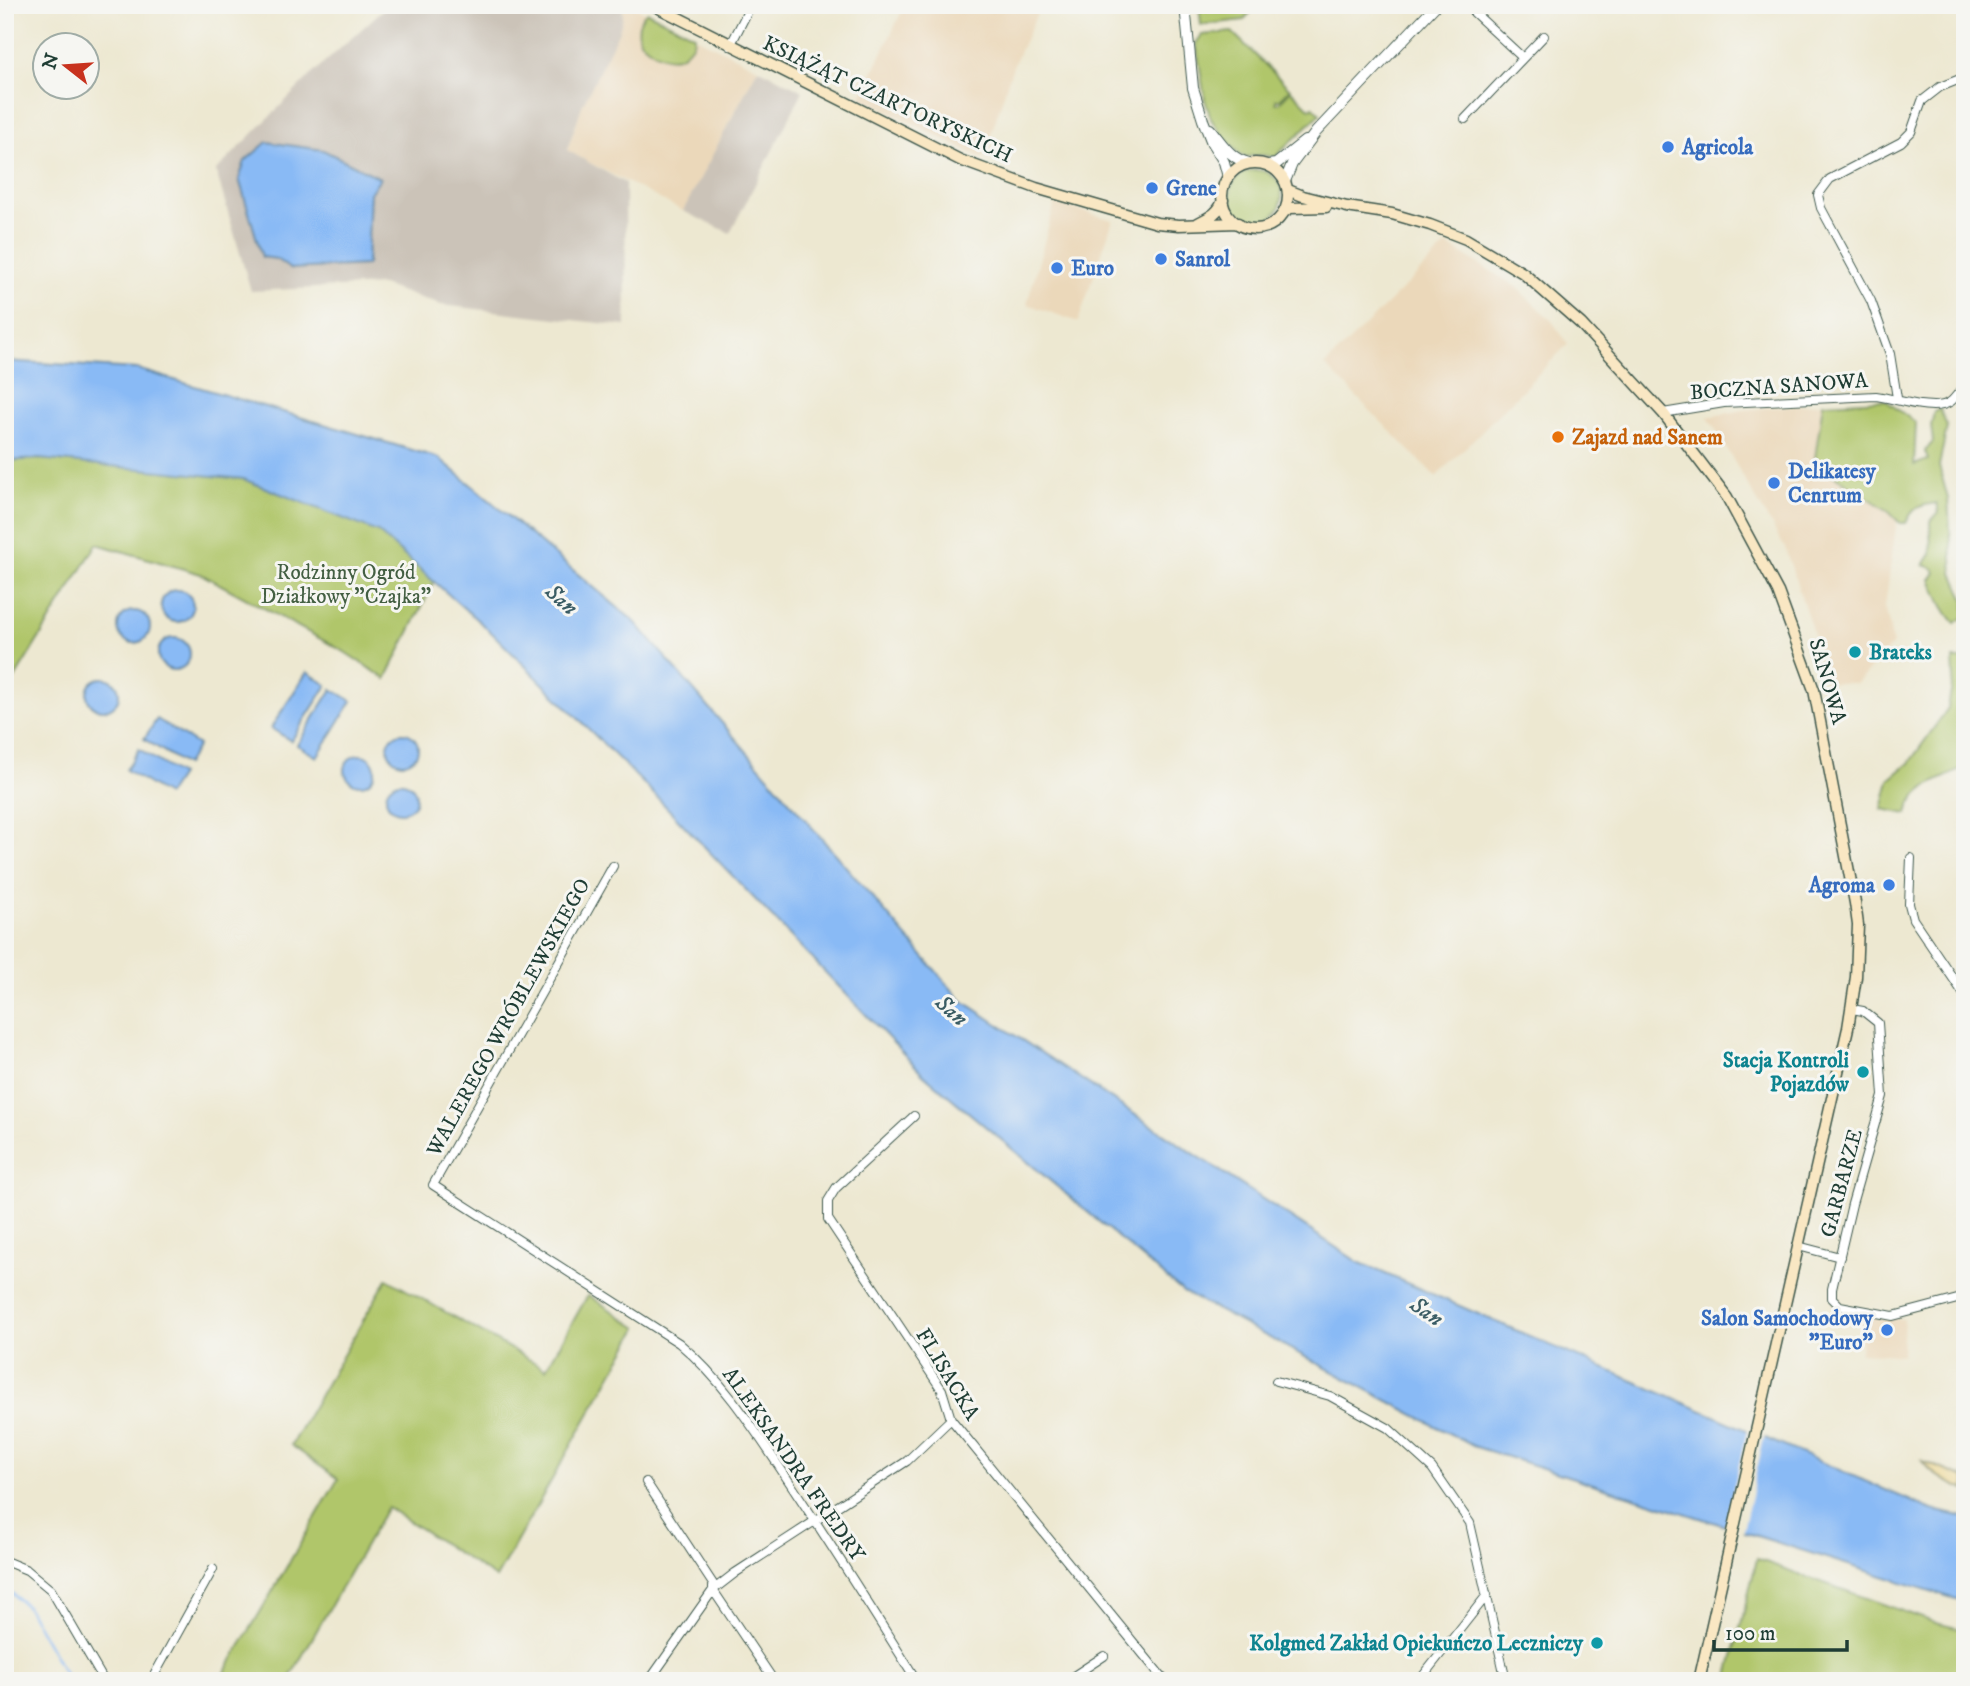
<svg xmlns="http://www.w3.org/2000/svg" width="1970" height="1686" font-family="'IM FELL DW Pica',serif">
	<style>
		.built { fill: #ebd8ba }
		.industrial { fill: #cbc3b8 }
		.green { fill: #b0c66a; stroke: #68824f; stroke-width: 2 }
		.sand { fill: #eeda9e; stroke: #868c69; stroke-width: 2 }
		.water { fill: #89baf5; stroke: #547c94; stroke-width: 2 }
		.pier { fill: #ede8d1 }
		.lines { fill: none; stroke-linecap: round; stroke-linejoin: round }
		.stream { stroke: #89baf5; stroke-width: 2.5 }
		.minor-casing { stroke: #3e574c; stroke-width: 10 }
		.tertiary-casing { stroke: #3e574c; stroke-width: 12 }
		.secondary-casing { stroke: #3e574c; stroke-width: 13 }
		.minor { stroke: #fff; stroke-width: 8 }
		.tertiary { stroke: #fff; stroke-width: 10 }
		.secondary { stroke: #f9e7c3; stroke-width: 10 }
		.shop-dot { fill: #3f7fe0; stroke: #f6f6f2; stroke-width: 2.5 }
		.food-dot { fill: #e8710a; stroke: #f6f6f2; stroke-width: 2.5 }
		.culture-dot { fill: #0f9aa8; stroke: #f6f6f2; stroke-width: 2.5 }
		.labels { text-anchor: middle; stroke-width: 6; stroke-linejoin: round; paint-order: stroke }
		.street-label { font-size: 21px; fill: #1f3d34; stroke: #f6f6f2 }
		.shop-label { font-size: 21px; font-weight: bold; fill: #366cbe; stroke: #f6f6f2; text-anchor: start }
		.food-label { font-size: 21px; font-weight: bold; fill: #c56008; stroke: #f6f6f2; text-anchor: start }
		.park-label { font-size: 21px; fill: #435f42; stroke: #f6f6f2 }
		.culture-label { font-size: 21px; font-weight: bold; fill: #0d838f; stroke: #f6f6f2; text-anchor: end }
		.water-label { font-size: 23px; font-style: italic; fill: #3a5c64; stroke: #f6f6f2 }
	</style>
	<rect width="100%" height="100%" fill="#f6f6f2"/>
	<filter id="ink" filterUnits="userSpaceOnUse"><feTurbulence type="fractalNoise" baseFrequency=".0143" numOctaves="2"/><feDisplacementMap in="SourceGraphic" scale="14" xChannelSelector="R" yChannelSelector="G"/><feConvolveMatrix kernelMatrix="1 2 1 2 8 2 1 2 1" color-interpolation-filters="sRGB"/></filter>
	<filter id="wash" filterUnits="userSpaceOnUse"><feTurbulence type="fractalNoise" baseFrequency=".00686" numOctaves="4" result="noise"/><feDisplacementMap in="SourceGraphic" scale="28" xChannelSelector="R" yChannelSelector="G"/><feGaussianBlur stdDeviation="1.57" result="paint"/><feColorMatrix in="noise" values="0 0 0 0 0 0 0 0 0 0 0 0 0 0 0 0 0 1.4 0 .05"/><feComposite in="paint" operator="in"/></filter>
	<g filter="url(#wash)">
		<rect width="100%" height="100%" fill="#ede8d1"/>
		<path class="built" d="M 622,5 L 631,5 L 758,68 L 683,211 L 567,151 L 582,106 L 623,16 Z
			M 905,5 L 1041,5 L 1013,66 L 983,159 L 861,97 Z
			M 1055,203 L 1113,220 L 1078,322 L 1027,304 Z
			M 1447,245 L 1514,285 L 1552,321 L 1568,344 L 1436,477 L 1325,365 Z
			M 1823,403 L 1815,458 L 1897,519 L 1885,606 L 1893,644 L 1857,683 L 1825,683 L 1818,647 L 1785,548 L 1708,417 L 1743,410 Z
			M 1862,1316 L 1904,1319 L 1902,1355 L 1860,1353 Z"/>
		<path class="industrial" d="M 388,5 L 622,5 L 623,16 L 619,31 L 582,106 L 567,150 L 625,183 L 626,326 L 441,305 L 382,285 L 251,291 L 216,171 L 310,76 Z
			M 758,68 L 803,91 L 730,233 L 683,211 Z"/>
		<path class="green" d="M 1199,5 L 1257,5 L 1244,20 L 1201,25 Z
			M 647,12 L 694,35 C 694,42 693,45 687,51 C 673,66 652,53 640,41 C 637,30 638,19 647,12 Z
			M 1232,32 L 1290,89 L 1280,99 L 1276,99 L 1276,103 L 1279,103 L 1291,90 L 1310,109 L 1313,107 L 1320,114 L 1275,157 L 1261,155 L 1245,157 L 1239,154 L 1223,136 L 1211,119 L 1205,100 L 1196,43 L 1202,35 Z
			M1230 196a26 26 0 1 1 52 0a26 26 0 1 1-52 0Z
			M 1885,400 L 1916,423 L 1914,465 L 1928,460 L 1925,451 L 1933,442 L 1931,426 L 1934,412 L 1940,409 L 1947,427 L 1939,466 L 1948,499 L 1953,573 L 1965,600 L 1965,617 L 1955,623 C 1941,607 1939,597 1931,579 L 1936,573 L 1933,568 L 1924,565 L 1931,554 L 1930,522 L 1939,512 L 1937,503 C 1920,505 1913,507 1906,523 L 1900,523 L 1887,510 L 1821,467 L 1815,458 L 1823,403 Z
			M 39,459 L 243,479 L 378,532 L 434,582 L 386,679 L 343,651 L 201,574 L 97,544 L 5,694 L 5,461 Z
			M 1953,659 L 1965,659 L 1965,767 C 1944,780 1912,786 1907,814 L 1882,809 L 1889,780 L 1909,763 L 1948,708 L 1954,675 Z
			M 387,1279 L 546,1369 L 588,1295 L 638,1328 L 496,1578 L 387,1507 L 288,1681 L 220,1681 L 338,1479 L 291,1445 Z
			M 1757,1559 L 1936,1623 L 1965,1630 L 1965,1681 L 1727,1681 Z"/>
		<path class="sand" d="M 1922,1461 L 1965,1478 L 1965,1490 C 1950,1484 1931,1475 1922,1461 Z"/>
		<path class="water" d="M 267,142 L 323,150 L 380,178 L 370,193 L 367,265 L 290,269 L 276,259 L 262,257 L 239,179 L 245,161 Z
			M 5,361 L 137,369 L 439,458 L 635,622 L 960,999 L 1358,1262 L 1932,1510 L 1965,1517 L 1965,1602 L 1473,1446 L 1183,1292 L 924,1075 L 649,789 L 492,633 L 378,532 L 243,479 L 39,459 L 5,461 Z
			M161 606a16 16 0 1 1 32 0a16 16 0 1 1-32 0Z
			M118 627a16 16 0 1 1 32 0a16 16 0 1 1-32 0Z
			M158 654a16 16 0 1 1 32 0a16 16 0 1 1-32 0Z
			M 307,672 L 327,685 L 291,741 L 271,728 Z
			M87 694a16 16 0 1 1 32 0a16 16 0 1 1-32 0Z
			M 332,689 L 352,701 L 317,757 L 297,745 Z
			M 157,719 L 198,745 L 186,765 L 144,739 Z
			M388 748a15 15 0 1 1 30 0a15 15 0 1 1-30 0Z
			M 139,749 L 180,775 L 167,795 L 126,770 Z
			M345 770a15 15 0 1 1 30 0a15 15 0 1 1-30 0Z
			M386 797a15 15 0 1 1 30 0a15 15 0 1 1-30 0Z"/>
		<path class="pier" d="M 1748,1426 L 1765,1434 L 1742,1535 L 1724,1529 Z"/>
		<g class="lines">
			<path class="stream" d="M 5,1587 L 27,1607 L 69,1681"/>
		</g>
	</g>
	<g filter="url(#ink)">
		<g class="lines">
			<defs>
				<path id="minor" d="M 1466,5 L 1523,58
					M 730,46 L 751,5
					M 1465,119 L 1544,36
					M 1897,398 L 1890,354 L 1871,301 L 1821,208 L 1818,195 L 1830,179 L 1901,142 L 1911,132 L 1922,101 L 1940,87 L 1965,77
					M 1663,413 L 1724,403 L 1876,396 C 1894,398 1934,413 1950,402 C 1955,399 1960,390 1965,385
					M 1911,858 L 1909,904 L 1913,919 L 1965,996
					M 613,866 L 433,1185 L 679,1343 C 724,1381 754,1429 786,1477 C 831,1544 874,1613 917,1681
					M 1852,1009 L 1863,1011 L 1878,1023 L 1883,1096 L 1852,1204 L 1832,1289 L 1832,1298 L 1840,1306 L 1893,1316 L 1965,1297
					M 914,1116 L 836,1188 L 828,1201 L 828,1219 L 942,1390 L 951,1419 L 1165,1681
					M 1798,1246 L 1840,1257
					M 1276,1381 L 1330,1396 L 1388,1428 L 1432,1468 L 1470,1523 L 1506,1681
					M 646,1482 L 713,1584 L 713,1590 L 774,1681
					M 5,1561 L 27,1570 L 51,1590 L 104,1681
					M 151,1681 L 213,1569
					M 649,1681 L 713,1590 L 735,1573 L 907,1461 L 951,1419
					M 1066,1681 L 1104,1656
					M 1419,1681 L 1487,1595"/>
				<path id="tertiary" d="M 1185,5 L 1193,88 L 1203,120 L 1212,143 L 1224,162 L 1228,177
					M 1210,129 C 1222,143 1230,159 1249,163
					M 1268,165 L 1276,164 L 1305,141
					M 1285,181 L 1292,164 L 1316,132 L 1436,5"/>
				<path id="secondary" d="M 653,5 L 960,160 L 1036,188 L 1157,223 L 1179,225 L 1238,223
					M1222 196a33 33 0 1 1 66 0a33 33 0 1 1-66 0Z
					M 1288,190 L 1303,196 L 1347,207 L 1392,214 L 1430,225 L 1466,239 L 1523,273 L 1581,324 L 1663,413 L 1727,497 L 1778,592 L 1814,690 L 1855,903 L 1858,925 L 1856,977 L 1848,1028 L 1699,1681
					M 1284,212 L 1290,208 L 1326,207
					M 1198,223 C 1210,217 1219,213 1223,200"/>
			</defs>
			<use href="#minor" class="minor-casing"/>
			<use href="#tertiary" class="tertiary-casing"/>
			<use href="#secondary" class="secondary-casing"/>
			<use href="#minor" class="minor"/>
			<use href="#tertiary" class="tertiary"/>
			<use href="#secondary" class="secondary"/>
		</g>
	</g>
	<g class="shop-dot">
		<circle cx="1668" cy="147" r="7"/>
		<circle cx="1152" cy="188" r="7"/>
		<circle cx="1161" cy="259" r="7"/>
		<circle cx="1057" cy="268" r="7"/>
		<circle cx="1774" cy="483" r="7"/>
		<circle cx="1889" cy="885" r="7"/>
		<circle cx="1887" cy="1330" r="7"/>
	</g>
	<circle class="food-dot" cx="1558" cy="437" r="7"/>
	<g class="culture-dot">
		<circle cx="1855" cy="652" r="7"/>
		<circle cx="1863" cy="1072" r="7"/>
		<circle cx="1597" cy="1643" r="7"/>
	</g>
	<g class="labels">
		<g class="street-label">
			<text transform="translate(888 99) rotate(25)" y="7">KSIĄŻĄT CZARTORYSKICH</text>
			<text transform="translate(1779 386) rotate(-4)" y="7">BOCZNA SANOWA</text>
			<text transform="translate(1828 681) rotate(74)" y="7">SANOWA</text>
			<text transform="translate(508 1017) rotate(-61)" y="7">WALEREGO WRÓBLEWSKIEGO</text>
			<text transform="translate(1841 1183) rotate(-75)" y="7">GARBARZE</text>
			<text transform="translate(948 1374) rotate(59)" y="7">FLISACKA</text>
			<text transform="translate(794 1464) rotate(55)" y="7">ALEKSANDRA FREDRY</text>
		</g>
		<g class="shop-label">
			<text x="1682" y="154">Agricola</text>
			<text x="1166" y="195">Grene</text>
			<text x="1175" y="266">Sanrol</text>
			<text x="1071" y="275">Euro</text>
			<text x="1788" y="478">Delikatesy<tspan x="1788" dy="24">Cenrtum</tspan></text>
			<text x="1875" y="892" text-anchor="end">Agroma</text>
			<text x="1873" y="1325" text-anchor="end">Salon Samochodowy<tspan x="1873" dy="24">"Euro"</tspan></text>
		</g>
		<g class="food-label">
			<text x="1572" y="444">Zajazd nad Sanem</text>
		</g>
		<g class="park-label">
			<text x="346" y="579">Rodzinny Ogród<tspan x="346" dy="24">Działkowy "Czajka"</tspan></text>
		</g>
		<g class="culture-label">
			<text x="1869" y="659" text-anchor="start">Brateks</text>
			<text x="1849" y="1067">Stacja Kontroli<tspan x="1849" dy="24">Pojazdów</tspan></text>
			<text x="1583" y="1650">Kolgmed Zakład Opiekuńczo Leczniczy</text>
		</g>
		<g class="water-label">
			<text transform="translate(562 599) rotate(42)" y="8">San</text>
			<text transform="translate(952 1010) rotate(42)" y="8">San</text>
			<text transform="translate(1427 1311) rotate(34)" y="8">San</text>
		</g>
	</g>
	<rect width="1970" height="1686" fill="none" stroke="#f6f6f2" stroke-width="28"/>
	<g transform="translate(66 66) rotate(287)"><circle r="33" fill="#f6f6f2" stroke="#a0aca6" stroke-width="2"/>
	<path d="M0-5L12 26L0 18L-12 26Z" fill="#c8321e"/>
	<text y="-10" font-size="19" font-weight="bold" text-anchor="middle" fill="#1f3d34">N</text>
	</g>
	<path d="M1714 1640v10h133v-10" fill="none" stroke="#1f3d34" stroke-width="3.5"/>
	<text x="1725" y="1640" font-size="21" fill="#1f3d34" stroke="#f6f6f2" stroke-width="5" paint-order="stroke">100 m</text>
</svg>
